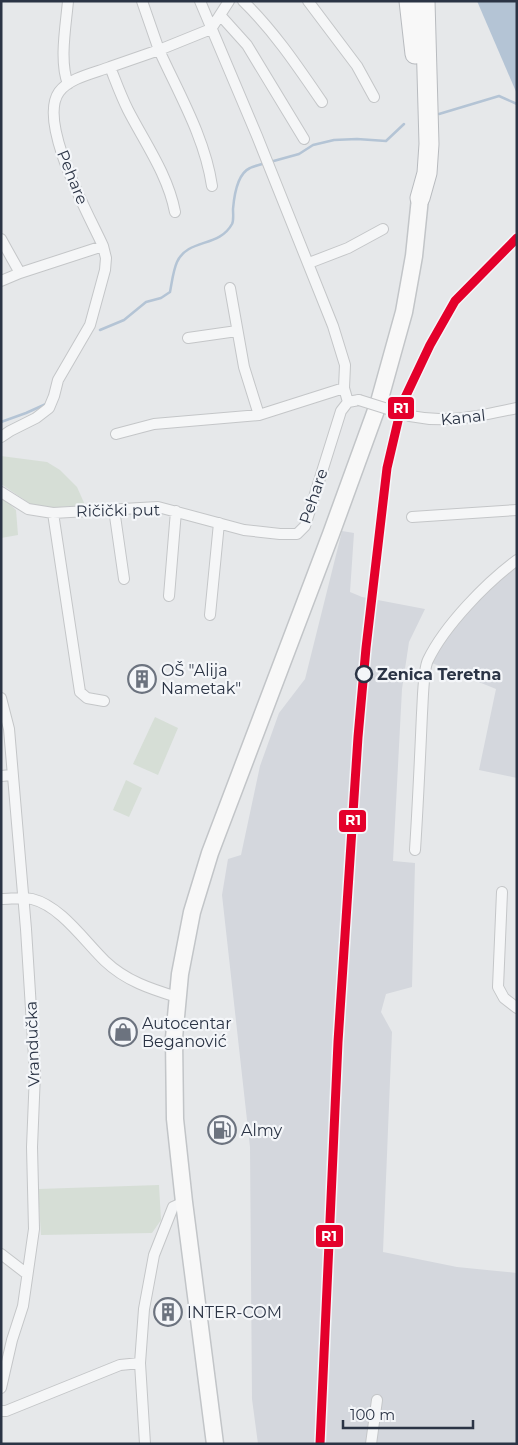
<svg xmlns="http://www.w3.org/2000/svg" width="518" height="1445" font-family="Montserrat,sans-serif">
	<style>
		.built { fill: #d4d7dd }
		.green { fill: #d6ded6 }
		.water { fill: #b4c4d5 }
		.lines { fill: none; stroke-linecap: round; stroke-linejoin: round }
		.stream { stroke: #b4c4d5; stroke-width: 2.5 }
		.street-casing { stroke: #c4c6c8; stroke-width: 12 }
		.primary-casing { stroke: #c2c5c8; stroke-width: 19 }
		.highway-casing { stroke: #b8bbbf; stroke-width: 21 }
		.street { stroke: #f5f6f7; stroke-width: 10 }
		.primary { stroke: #f8f8f8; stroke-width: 16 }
		.highway { stroke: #f8f8f8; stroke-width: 19 }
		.street-bridge-casing { stroke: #c4c6c8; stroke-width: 12; stroke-linecap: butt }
		.street-bridge { stroke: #f5f6f7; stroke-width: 10 }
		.rail-1-casing { stroke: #f4f6f9; stroke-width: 12 }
		.rail-1 { stroke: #e4002b; stroke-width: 9 }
		.stop-dot { fill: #f4f6f9; stroke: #2b3445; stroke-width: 2.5 }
		.labels { text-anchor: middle; stroke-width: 4.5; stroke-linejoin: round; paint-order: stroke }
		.street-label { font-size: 16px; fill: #2b3445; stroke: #f4f6f9 }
		.poi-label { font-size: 16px; fill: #2b3445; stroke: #f4f6f9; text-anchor: start }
		.stop-label { font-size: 16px; font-weight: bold; fill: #2b3445; stroke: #f4f6f9; text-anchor: start }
		.line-badge { stroke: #f4f6f9; stroke-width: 2 }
		.badge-label { font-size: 14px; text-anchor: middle; font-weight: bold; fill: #fff }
	</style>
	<rect width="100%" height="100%" fill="#e6e8ea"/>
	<path class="built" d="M 342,531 L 354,533 L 350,592 L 362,597 L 425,609 L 409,642 L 402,689 L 393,861 L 415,863 L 412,987 L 386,994 L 381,1012 L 392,1032 L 383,1252 L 457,1267 L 517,1273 L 517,1444 L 258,1444 L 252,1399 L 250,1147 L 222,895 L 228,859 L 241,855 L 260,766 L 279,713 L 305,679 Z
		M 517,560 L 517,778 L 479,770 L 496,689 L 427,661 L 440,640 Z"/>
	<path class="green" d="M 1,456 L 47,462 L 60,470 L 77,487 L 85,505 L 47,508 L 35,507 L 1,484 Z
		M 1,496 L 16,510 L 18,535 L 1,538 Z
		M 155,717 L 178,728 L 158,775 L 133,764 Z
		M 126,780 L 142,788 L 129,817 L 113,810 Z
		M 159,1185 L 161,1220 L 152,1233 L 41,1235 L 38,1189 Z"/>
	<path class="water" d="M 477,1 L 517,1 L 517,94 Z"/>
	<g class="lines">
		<path class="stream" d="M 439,114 L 499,96 L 517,104
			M 270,162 L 299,154 L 313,145 L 334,140 L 357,139 L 386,141 L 404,124
			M 100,330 L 124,320 L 146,302 L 161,298 L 170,292 C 172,282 173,271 177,262 C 188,238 219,248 232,224 C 234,220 233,214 233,209 C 234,197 237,174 250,168 C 254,166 260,165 265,163
			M 1,422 L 26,413 L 46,404"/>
		<defs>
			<path id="street" d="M 200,1 L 257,136 L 333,326 L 345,365 L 344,388 L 348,402
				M 243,1 C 274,31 298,67 322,102
				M 308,1 L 357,66 L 374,97
				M 220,15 L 247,45 L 304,139
				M 110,67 L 159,50 L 142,1
				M 68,84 C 59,61 66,25 68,1
				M 212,186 C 205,138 179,94 159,50 L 211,29 L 229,1
				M 1,239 L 20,273
				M 309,263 L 348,248 L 383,229
				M 1,281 L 20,273 L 103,246
				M 230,288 L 244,367 L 259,415
				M 188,338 L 237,331
				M 410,416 C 450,424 478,416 517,408
				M 116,434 L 154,424 L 259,415 L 344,388
				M 1,437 L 10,431 L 36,418 L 49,408 L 54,396 L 58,380 L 90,325 L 105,270 L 106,258 L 103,246 C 89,215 37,123 59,92 C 69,78 94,73 110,67 C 116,82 121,96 128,110 C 145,143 168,175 175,212
				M 1,492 L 28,509 L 53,513 L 158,507 L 244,530 L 280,534 L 297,534 L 305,526 L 341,411 L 348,402 L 359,400
				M 114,509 L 124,579
				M 53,513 L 80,692 L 87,698 L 104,701
				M 412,517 L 517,510
				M 169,596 L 176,511
				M 210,615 L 219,523
				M 1,698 L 9,729 L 26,929 L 35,1073 L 32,1147 L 34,1229 L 23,1306 L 12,1340 L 1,1388
				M 1,776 L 12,775
				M 415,850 C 418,804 420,759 422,713 C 423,700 423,670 428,660 C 445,625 486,583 517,560
				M 502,892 L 498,987 L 504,998 L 517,1008
				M 1,899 C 11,899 23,897 32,899 C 61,906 85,942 105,961 C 126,981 151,989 177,997
				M 1,1254 L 27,1274
				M 1,1411 L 6,1411 L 120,1365 L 140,1363
				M 145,1444 L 140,1363 L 144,1309 L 154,1255 L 173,1207 L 184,1202
				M 371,1444 L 377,1400"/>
			<path id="primary" d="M 215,1444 L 184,1202 L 175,1119 L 174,1038 L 180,974 L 192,912 L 210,853 L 331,534 L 379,402 L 404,312 L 414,256 L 420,198"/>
			<path id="highway" d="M 409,1 L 415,54
				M 420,198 L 427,173 L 429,144 L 425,1"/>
		</defs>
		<use href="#street" class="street-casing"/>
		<use href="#primary" class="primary-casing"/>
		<use href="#highway" class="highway-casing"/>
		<use href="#street" class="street"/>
		<use href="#primary" class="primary"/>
		<use href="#highway" class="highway"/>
		<defs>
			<path id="street-bridge" d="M 359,400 L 410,416"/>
		</defs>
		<use href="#street-bridge" class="street-bridge-casing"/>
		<use href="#street-bridge" class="street-bridge"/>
		<defs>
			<path id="rail-1" d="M 320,1444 L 338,1042 L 358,737 L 366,648 L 387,468 L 402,404 L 430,345 L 455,301 L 517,238"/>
		</defs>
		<use href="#rail-1" class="rail-1-casing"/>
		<use href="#rail-1" class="rail-1"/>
	</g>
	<defs>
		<symbol id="building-ring" viewBox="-11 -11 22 22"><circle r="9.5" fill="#f4f6f9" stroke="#6c737f" stroke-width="1.5"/><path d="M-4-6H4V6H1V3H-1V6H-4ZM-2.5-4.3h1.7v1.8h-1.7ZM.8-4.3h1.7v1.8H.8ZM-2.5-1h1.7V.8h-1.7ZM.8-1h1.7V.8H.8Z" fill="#6c737f"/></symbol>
		<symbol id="shop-ring" viewBox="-11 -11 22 22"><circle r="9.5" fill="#f4f6f9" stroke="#6c737f" stroke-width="1.5"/><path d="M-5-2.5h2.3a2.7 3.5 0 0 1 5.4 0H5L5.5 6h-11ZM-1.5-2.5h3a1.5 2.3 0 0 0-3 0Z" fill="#6c737f"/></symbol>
		<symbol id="fuel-ring" viewBox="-11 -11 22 22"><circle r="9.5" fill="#f4f6f9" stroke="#6c737f" stroke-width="1.5"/><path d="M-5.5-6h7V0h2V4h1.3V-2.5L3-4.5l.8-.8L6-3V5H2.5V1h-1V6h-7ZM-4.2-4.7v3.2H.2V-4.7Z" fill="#6c737f"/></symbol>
	</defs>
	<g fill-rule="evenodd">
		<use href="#building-ring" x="126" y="663" width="32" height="32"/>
		<use href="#shop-ring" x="107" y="1016" width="32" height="32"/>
		<use href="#fuel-ring" x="206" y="1114" width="32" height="32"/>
		<use href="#building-ring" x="152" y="1296" width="32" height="32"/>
	</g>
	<circle class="stop-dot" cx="364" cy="674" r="8"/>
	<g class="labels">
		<g class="street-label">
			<text transform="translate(73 177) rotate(68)" y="6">Pehare</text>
			<text transform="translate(463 417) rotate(-6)" y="6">Kanal</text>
			<text transform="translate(313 496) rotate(-71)" y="6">Pehare</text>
			<text transform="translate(118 510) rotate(-1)" y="6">Ričički put</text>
			<text transform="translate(32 1044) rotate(-92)" y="6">Vrandučka</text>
		</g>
		<g class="poi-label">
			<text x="161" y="676">OŠ "Alija<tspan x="161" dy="18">Nametak"</tspan></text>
			<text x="142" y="1029">Autocentar<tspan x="142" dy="18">Beganović</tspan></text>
			<text x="241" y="1136">Almy</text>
			<text x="187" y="1318">INTER-COM</text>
		</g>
		<g class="stop-label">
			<text x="377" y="680">Zenica Teretna</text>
		</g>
	</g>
	<g class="line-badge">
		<rect x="387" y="396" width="28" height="24" rx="5" fill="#e4002b"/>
		<rect x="338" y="809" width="29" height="24" rx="5" fill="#e4002b"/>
		<rect x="315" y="1224" width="29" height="24" rx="5" fill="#e4002b"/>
	</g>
	<g class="badge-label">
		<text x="401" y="413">R1</text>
		<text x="353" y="825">R1</text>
		<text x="329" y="1241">R1</text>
	</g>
	<rect width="518" height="1445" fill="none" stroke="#2b3445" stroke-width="5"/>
	<path d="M343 1420v8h130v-8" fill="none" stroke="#2b3445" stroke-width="2.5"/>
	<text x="350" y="1420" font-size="15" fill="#2b3445" stroke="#f4f6f9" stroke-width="4" paint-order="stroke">100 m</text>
</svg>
